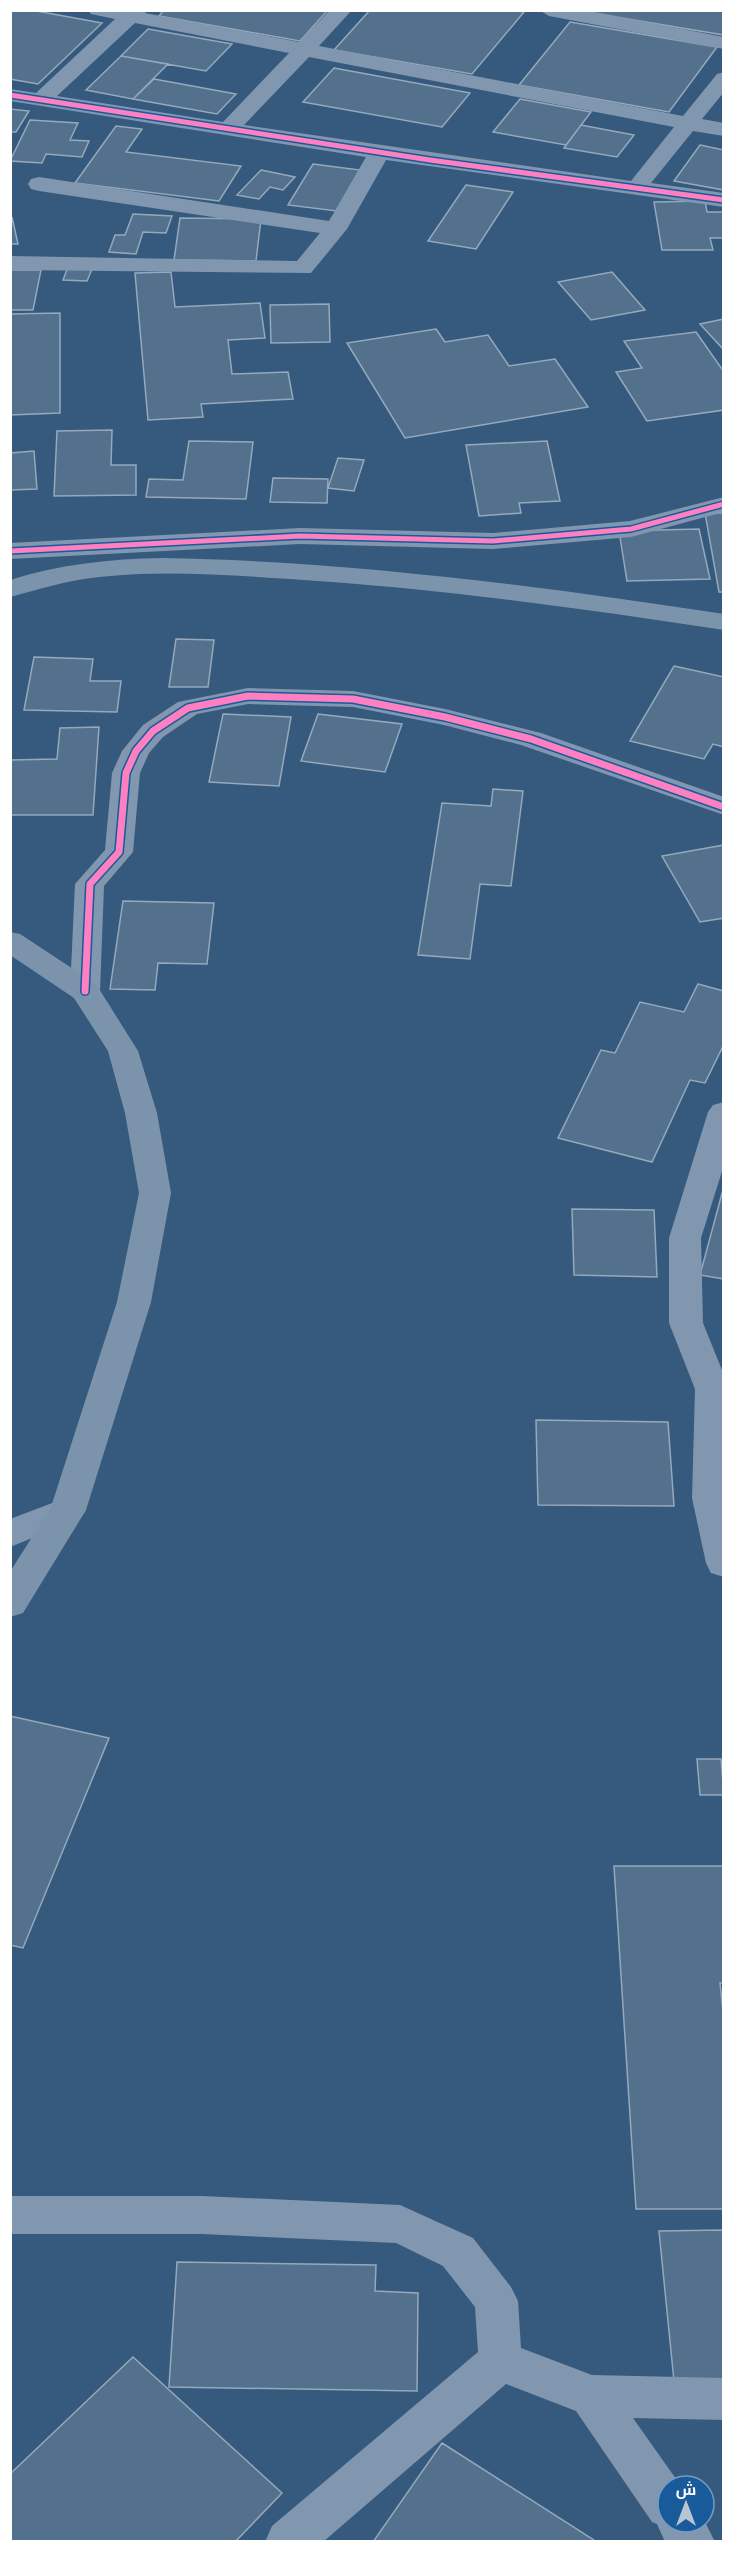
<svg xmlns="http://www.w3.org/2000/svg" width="734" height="2552" font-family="'Source Sans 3',Cairo,sans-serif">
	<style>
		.building { fill: #53708c; stroke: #95a9bc; stroke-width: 1.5 }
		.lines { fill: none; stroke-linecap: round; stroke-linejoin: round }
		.minor { fill: #8197af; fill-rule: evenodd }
		.secondary { fill: #7c94ab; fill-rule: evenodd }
		.cycleway-far1-casing { stroke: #195a9a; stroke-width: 8 }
		.cycleway-casing { stroke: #195a9a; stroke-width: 10 }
		.cycleway-far1 { stroke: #ff80c0; stroke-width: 5 }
		.cycleway { stroke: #ff80c0; stroke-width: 7 }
	</style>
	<rect width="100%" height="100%" fill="#365a7d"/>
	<path class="building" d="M 10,10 L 31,10 L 102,23 L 38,84 L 10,79 Z
		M 164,10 L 328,10 L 300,41 L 159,16 Z
		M 370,10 L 514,10 L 524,12 L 472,74 L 334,50 Z
		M 588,10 L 724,10 L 724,35 L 586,12 Z
		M 570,22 L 717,47 L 669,112 L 519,85 Z
		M 148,29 L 232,44 L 206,71 L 121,56 Z
		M 121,56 L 168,64 L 133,99 L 86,90 Z
		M 334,68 L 470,93 L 442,127 L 303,102 Z
		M 154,79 L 236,94 L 217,114 L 133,99 Z
		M 520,99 L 591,112 L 566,145 L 493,132 Z
		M 10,109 L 29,111 L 16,132 L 10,132 Z
		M 30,120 L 78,123 L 70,140 L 89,141 L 82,157 L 46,154 L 42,163 L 10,161 Z
		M 581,125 L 634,135 L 617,157 L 564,148 Z
		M 116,126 L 142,129 L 126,152 L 241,166 L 219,201 L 75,183 Z
		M 700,145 L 724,150 L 724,190 L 674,181 Z
		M 313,164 L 360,170 L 337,211 L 288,205 Z
		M 261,170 L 295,177 L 283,190 L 270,187 L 259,199 L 237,195 Z
		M 466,185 L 513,192 L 476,249 L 428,241 Z
		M 705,201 L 707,212 L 724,212 L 724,238 L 710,238 L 713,250 L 662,250 L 654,202 Z
		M 133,214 L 172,216 L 166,233 L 143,232 L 136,254 L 109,252 L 115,235 L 125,235 Z
		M 12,217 L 18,244 L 10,244 Z
		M 180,218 L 261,219 L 256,261 L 174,260 Z
		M 68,267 L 92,269 L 87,281 L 63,280 Z
		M 10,270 L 41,270 L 33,310 L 10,310 Z
		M 171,272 L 175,307 L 260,303 L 265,338 L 228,340 L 232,374 L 288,372 L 293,399 L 201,404 L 203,417 L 148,420 L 135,273 Z
		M 612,272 L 645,310 L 591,320 L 558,282 Z
		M 329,304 L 330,342 L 271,343 L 270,305 Z
		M 60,313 L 60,413 L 10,415 L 10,314 Z
		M 724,319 L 724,350 L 700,324 Z
		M 436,329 L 445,342 L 488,335 L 509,366 L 555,359 L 588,407 L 405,438 L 347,343 Z
		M 696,332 L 724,372 L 724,410 L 647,421 L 616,372 L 642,368 L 624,341 Z
		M 112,430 L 111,465 L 136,465 L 136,495 L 54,496 L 57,431 Z
		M 189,441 L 253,442 L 246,499 L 146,497 L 149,479 L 183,480 Z
		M 547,441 L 560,501 L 519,503 L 521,513 L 479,516 L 466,445 Z
		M 34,451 L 37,489 L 10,490 L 10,453 Z
		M 338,458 L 364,460 L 354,491 L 328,488 Z
		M 273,478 L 328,479 L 327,503 L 270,502 Z
		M 705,513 L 724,513 L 724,592 L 719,592 Z
		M 699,529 L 710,579 L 627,581 L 619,531 Z
		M 176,639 L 214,640 L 208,687 L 169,687 Z
		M 34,657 L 93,659 L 90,681 L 121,681 L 117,712 L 24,710 Z
		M 674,666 L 724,677 L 724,747 L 713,744 L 704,759 L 630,741 Z
		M 223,714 L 291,717 L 279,786 L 209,782 Z
		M 318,714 L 402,724 L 385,772 L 301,761 Z
		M 99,727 L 93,815 L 10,815 L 10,760 L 57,759 L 60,728 Z
		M 493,789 L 523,791 L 511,886 L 480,884 L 470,959 L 418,955 L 442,803 L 491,806 Z
		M 724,845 L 724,918 L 700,922 L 662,856 Z
		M 123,901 L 214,903 L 207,964 L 158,963 L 155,990 L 110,989 Z
		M 698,984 L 724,991 L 724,1044 L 705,1083 L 690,1080 L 652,1162 L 558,1138 L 601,1050 L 615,1053 L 640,1002 L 684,1012 Z
		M 724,1186 L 724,1279 L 700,1275 Z
		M 572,1209 L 654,1210 L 657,1277 L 574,1275 Z
		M 536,1420 L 668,1422 L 674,1506 L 538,1505 Z
		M 10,1716 L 109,1738 L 23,1948 L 10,1945 Z
		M 697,1759 L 721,1759 L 724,1795 L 700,1795 Z
		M 614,1866 L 724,1866 L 724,1983 L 720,1983 L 724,2021 L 724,2209 L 636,2209 Z
		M 724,2230 L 724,2380 L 674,2381 L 659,2231 Z
		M 177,2262 L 376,2265 L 375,2291 L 418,2293 L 417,2391 L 169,2387 Z
		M 133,2357 L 282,2493 L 235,2542 L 10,2542 L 10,2474 Z
		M 442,2443 L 597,2542 L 373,2542 Z"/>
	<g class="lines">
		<path class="minor" d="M 88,10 L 147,10 L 145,13 L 299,42 L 330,10 L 352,10 L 319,46 L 683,116 L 717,74 L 724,72 L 724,92 L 702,119 L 724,123 L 724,136 L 693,131 L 651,183 L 724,193 L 724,207 L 386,160 L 347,229 L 311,273 L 10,270 L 10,256 L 297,261 L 320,233 L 39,191 L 31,189 L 28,184 L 31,179 L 39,177 L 329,221 L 366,157 L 10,101 L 10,89 L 36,93 L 115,19 L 91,14 ZM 135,23 L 289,53 L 223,122 L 57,96 ZM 309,57 L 674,127 L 631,181 L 244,125 Z
			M 539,10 L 584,10 L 724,37 L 724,49 L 549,16 Z
			M 724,497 L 724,512 L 631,537 L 493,549 L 300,544 L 10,559 L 10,543 L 300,528 L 493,533 L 630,521 Z
			M 248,688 L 353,691 L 445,709 L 541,733 L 724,797 L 724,815 L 521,745 L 444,725 L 353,707 L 248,704 L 197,714 L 163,737 L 149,753 L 140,773 L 133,852 L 104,886 L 100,991 L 96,998 L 85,1001 L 74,998 L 70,991 L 75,884 L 105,850 L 112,773 L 122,751 L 143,725 L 178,702 Z
			M 724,1102 L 724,1165 L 701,1238 L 703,1323 L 724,1375 L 724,1577 L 711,1573 L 706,1563 L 692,1498 L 695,1389 L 669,1323 L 669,1238 L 708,1112 L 713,1105 Z
			M 68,1497 L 80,1501 L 86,1510 L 80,1519 L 10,1547 L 10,1519 Z
			M 10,2196 L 202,2196 L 400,2205 L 473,2238 L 511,2287 L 518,2301 L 521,2348 L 592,2375 L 724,2378 L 724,2420 L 633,2418 L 681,2486 L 668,2486 L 668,2522 L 704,2522 L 704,2520 L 715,2542 L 665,2542 L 657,2524 L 652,2522 L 576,2411 L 506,2384 L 323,2542 L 265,2542 L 272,2526 L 478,2352 L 475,2307 L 443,2266 L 396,2243 L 202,2234 L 10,2234 Z"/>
		<path class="secondary" d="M 162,558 C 350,561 537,586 724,614 L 724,630 C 580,608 435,588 290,579 C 227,575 162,570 99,577 C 68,580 40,589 10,597 L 10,580 C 60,564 110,559 162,558 Z
			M 10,932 L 20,934 L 96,984 L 138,1051 L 157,1113 L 171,1193 L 151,1302 L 86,1510 L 23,1613 L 10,1617 L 10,1572 L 51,1507 L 117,1302 L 139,1193 L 125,1113 L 108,1051 L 74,998 L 10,955 Z"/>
		<defs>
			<path id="cycleway-far1" d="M 10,95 L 430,160 L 724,200
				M 10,551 L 300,536 L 493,541 L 631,529 L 724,504"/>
			<path id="cycleway" d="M 85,991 L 90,884 L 119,852 L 126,773 L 136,751 L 153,731 L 188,708 L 248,696 L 353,699 L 445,717 L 531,739 L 724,807"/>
		</defs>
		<use href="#cycleway-far1" class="cycleway-far1-casing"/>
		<use href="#cycleway" class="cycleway-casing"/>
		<use href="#cycleway-far1" class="cycleway-far1"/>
		<use href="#cycleway" class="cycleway"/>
	</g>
	<rect width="734" height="2552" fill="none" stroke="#ffffff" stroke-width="24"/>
	<g transform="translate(686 2504)"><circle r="28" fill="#195a9a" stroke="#759cc2" stroke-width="1.5"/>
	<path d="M0-4.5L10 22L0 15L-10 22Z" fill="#b9c5d2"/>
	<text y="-9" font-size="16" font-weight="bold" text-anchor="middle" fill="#ffffff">ش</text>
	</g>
</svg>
